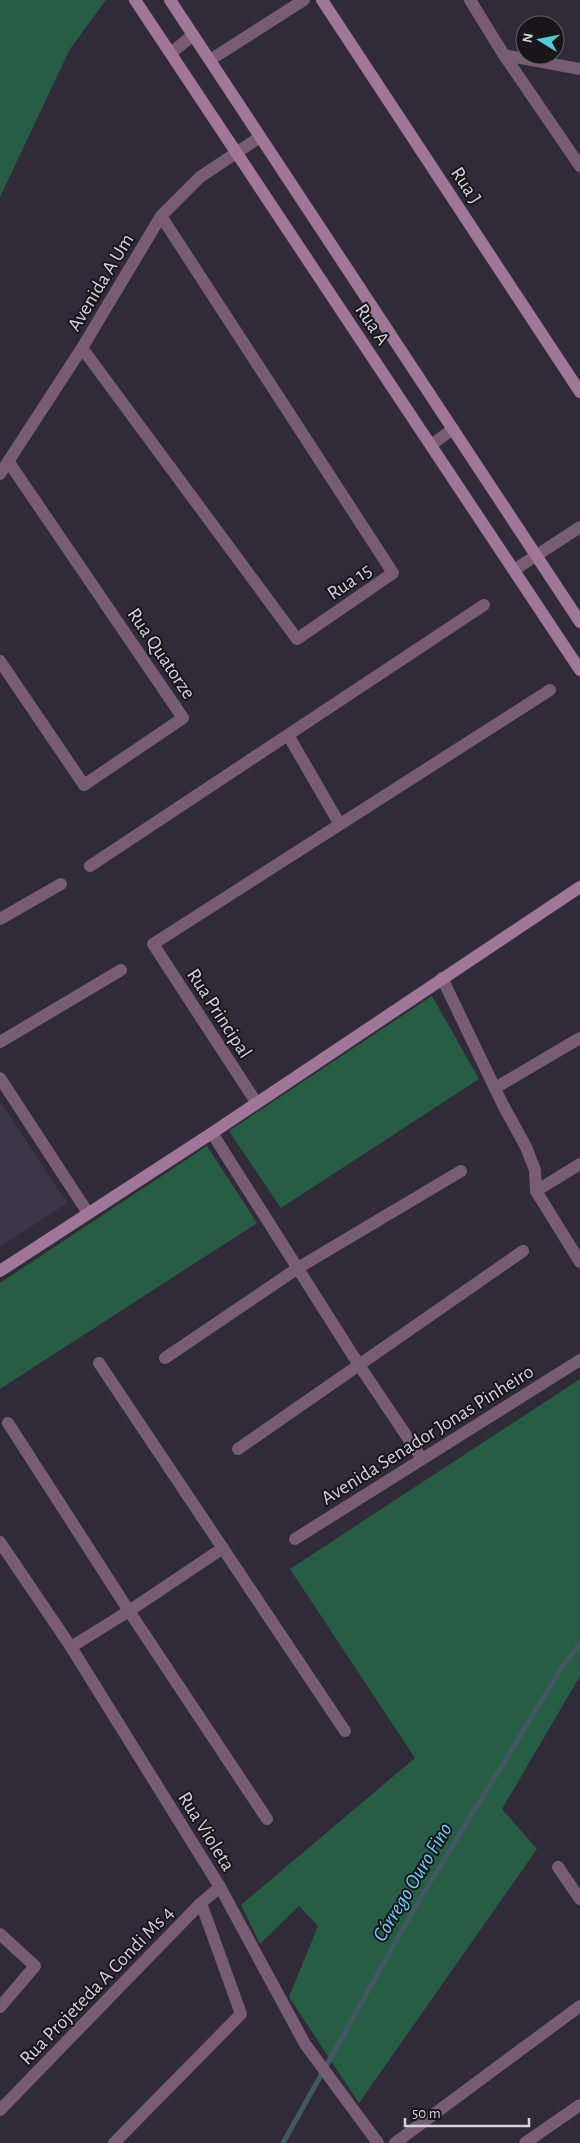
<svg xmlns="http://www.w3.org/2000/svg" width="580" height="2143" font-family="'Alegreya Sans',sans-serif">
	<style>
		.built { fill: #3d3548 }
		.green { fill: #265d44 }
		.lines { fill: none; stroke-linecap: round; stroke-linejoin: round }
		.stream { stroke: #425762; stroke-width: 5 }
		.street { stroke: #775c73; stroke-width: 12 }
		.secondary { stroke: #a07699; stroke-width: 12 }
		.labels { text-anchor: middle; stroke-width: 4; stroke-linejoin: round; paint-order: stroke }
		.street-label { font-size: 20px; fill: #d5d1da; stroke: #18151b }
		.water-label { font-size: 21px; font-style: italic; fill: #69cff4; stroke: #18151b }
	</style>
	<rect width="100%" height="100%" fill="#312b39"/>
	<path class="built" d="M 2,1104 L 67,1203 L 0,1247 L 0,1105 Z"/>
	<path class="green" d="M 0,0 L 106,0 L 70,49 L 0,197 Z
		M 432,996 L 479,1079 L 281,1208 L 229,1131 Z
		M 207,1146 L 257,1223 L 0,1389 L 0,1283 Z
		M 580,1379 L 580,1676 L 502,1809 L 537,1849 L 359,2103 L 289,1997 L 318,1926 L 299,1906 L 260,1944 L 241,1905 L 415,1758 L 290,1569 Z"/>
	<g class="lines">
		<path class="stream" d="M 283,2143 L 415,1907 L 566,1661 L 580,1644"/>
		<path class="street" d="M 470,0 L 504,55 L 580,166
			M 171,53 L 193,35
			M 504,55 L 580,69
			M 210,60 L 304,0
			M 82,348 L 297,639 L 393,573 L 161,216
			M 431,445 L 453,429
			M 0,474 L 82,348 L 161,216 L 200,177 L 260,137
			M 514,570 L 580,527
			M 0,661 L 84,785 L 183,718 L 8,461
			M 288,735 L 339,823
			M 90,866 L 484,605
			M 0,919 L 61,884
			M 442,978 L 503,1105 L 526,1147 L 535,1170 L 536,1191 L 580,1262
			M 0,1042 L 121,970
			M 0,1078 L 88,1213
			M 495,1088 L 580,1038
			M 256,1102 L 153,944 L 550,690
			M 212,1133 L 359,1365 L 422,1459
			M 536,1191 L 580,1164
			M 165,1358 L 298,1268 L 461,1171
			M 99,1363 L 345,1731
			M 8,1423 L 129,1611 L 267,1819
			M 238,1449 L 523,1251
			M 295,1539 L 580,1360
			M 0,1542 L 71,1647 L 220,1887 L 305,2044 L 378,2143
			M 71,1647 L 129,1611 L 223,1548
			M 558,1867 L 580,1899
			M 0,1934 L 35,1966 L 0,2007
			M 0,2110 L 201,1903 L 220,1887
			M 114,2143 L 241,2014 L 201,1903
			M 395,2143 L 580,2006
			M 525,2143 L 580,2105"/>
		<path class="secondary" d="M 135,0 L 580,670
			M 170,0 L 580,622
			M 322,0 L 580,392
			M 0,1271 L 212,1133 L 580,887"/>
	</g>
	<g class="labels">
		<g class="street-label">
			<text transform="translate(467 185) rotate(57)" y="7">Rua J</text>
			<text transform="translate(100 282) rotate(-59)" y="7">Avenida A Um</text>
			<text transform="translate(373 324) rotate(56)" y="7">Rua A</text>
			<text transform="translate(349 581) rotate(-34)" y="7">Rua 15</text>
			<text transform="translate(162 653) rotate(56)" y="7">Rua Quatorze</text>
			<text transform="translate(220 1013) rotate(57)" y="7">Rua Principal</text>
			<text transform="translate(427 1434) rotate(-32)" y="7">Avenida Senador Jonas Pinheiro</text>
			<text transform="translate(207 1831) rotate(58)" y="7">Rua Violeta</text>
			<text transform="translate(96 1985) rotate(-46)" y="7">Rua Projeteda A Condi Ms 4</text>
		</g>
		<g class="water-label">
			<text transform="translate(412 1882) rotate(-59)" y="7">Córrego Ouro Fino</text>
		</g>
	</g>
	<g transform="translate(540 40) rotate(280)"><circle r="24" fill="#18151b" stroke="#646067"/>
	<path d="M0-4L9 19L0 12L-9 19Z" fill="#52cbd7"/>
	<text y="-8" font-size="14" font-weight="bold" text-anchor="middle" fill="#d5d1da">N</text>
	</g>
	<path d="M405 2118v8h124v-8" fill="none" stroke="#d5d1da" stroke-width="2.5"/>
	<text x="412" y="2118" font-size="15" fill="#d5d1da" stroke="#18151b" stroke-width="4" paint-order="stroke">50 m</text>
</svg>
